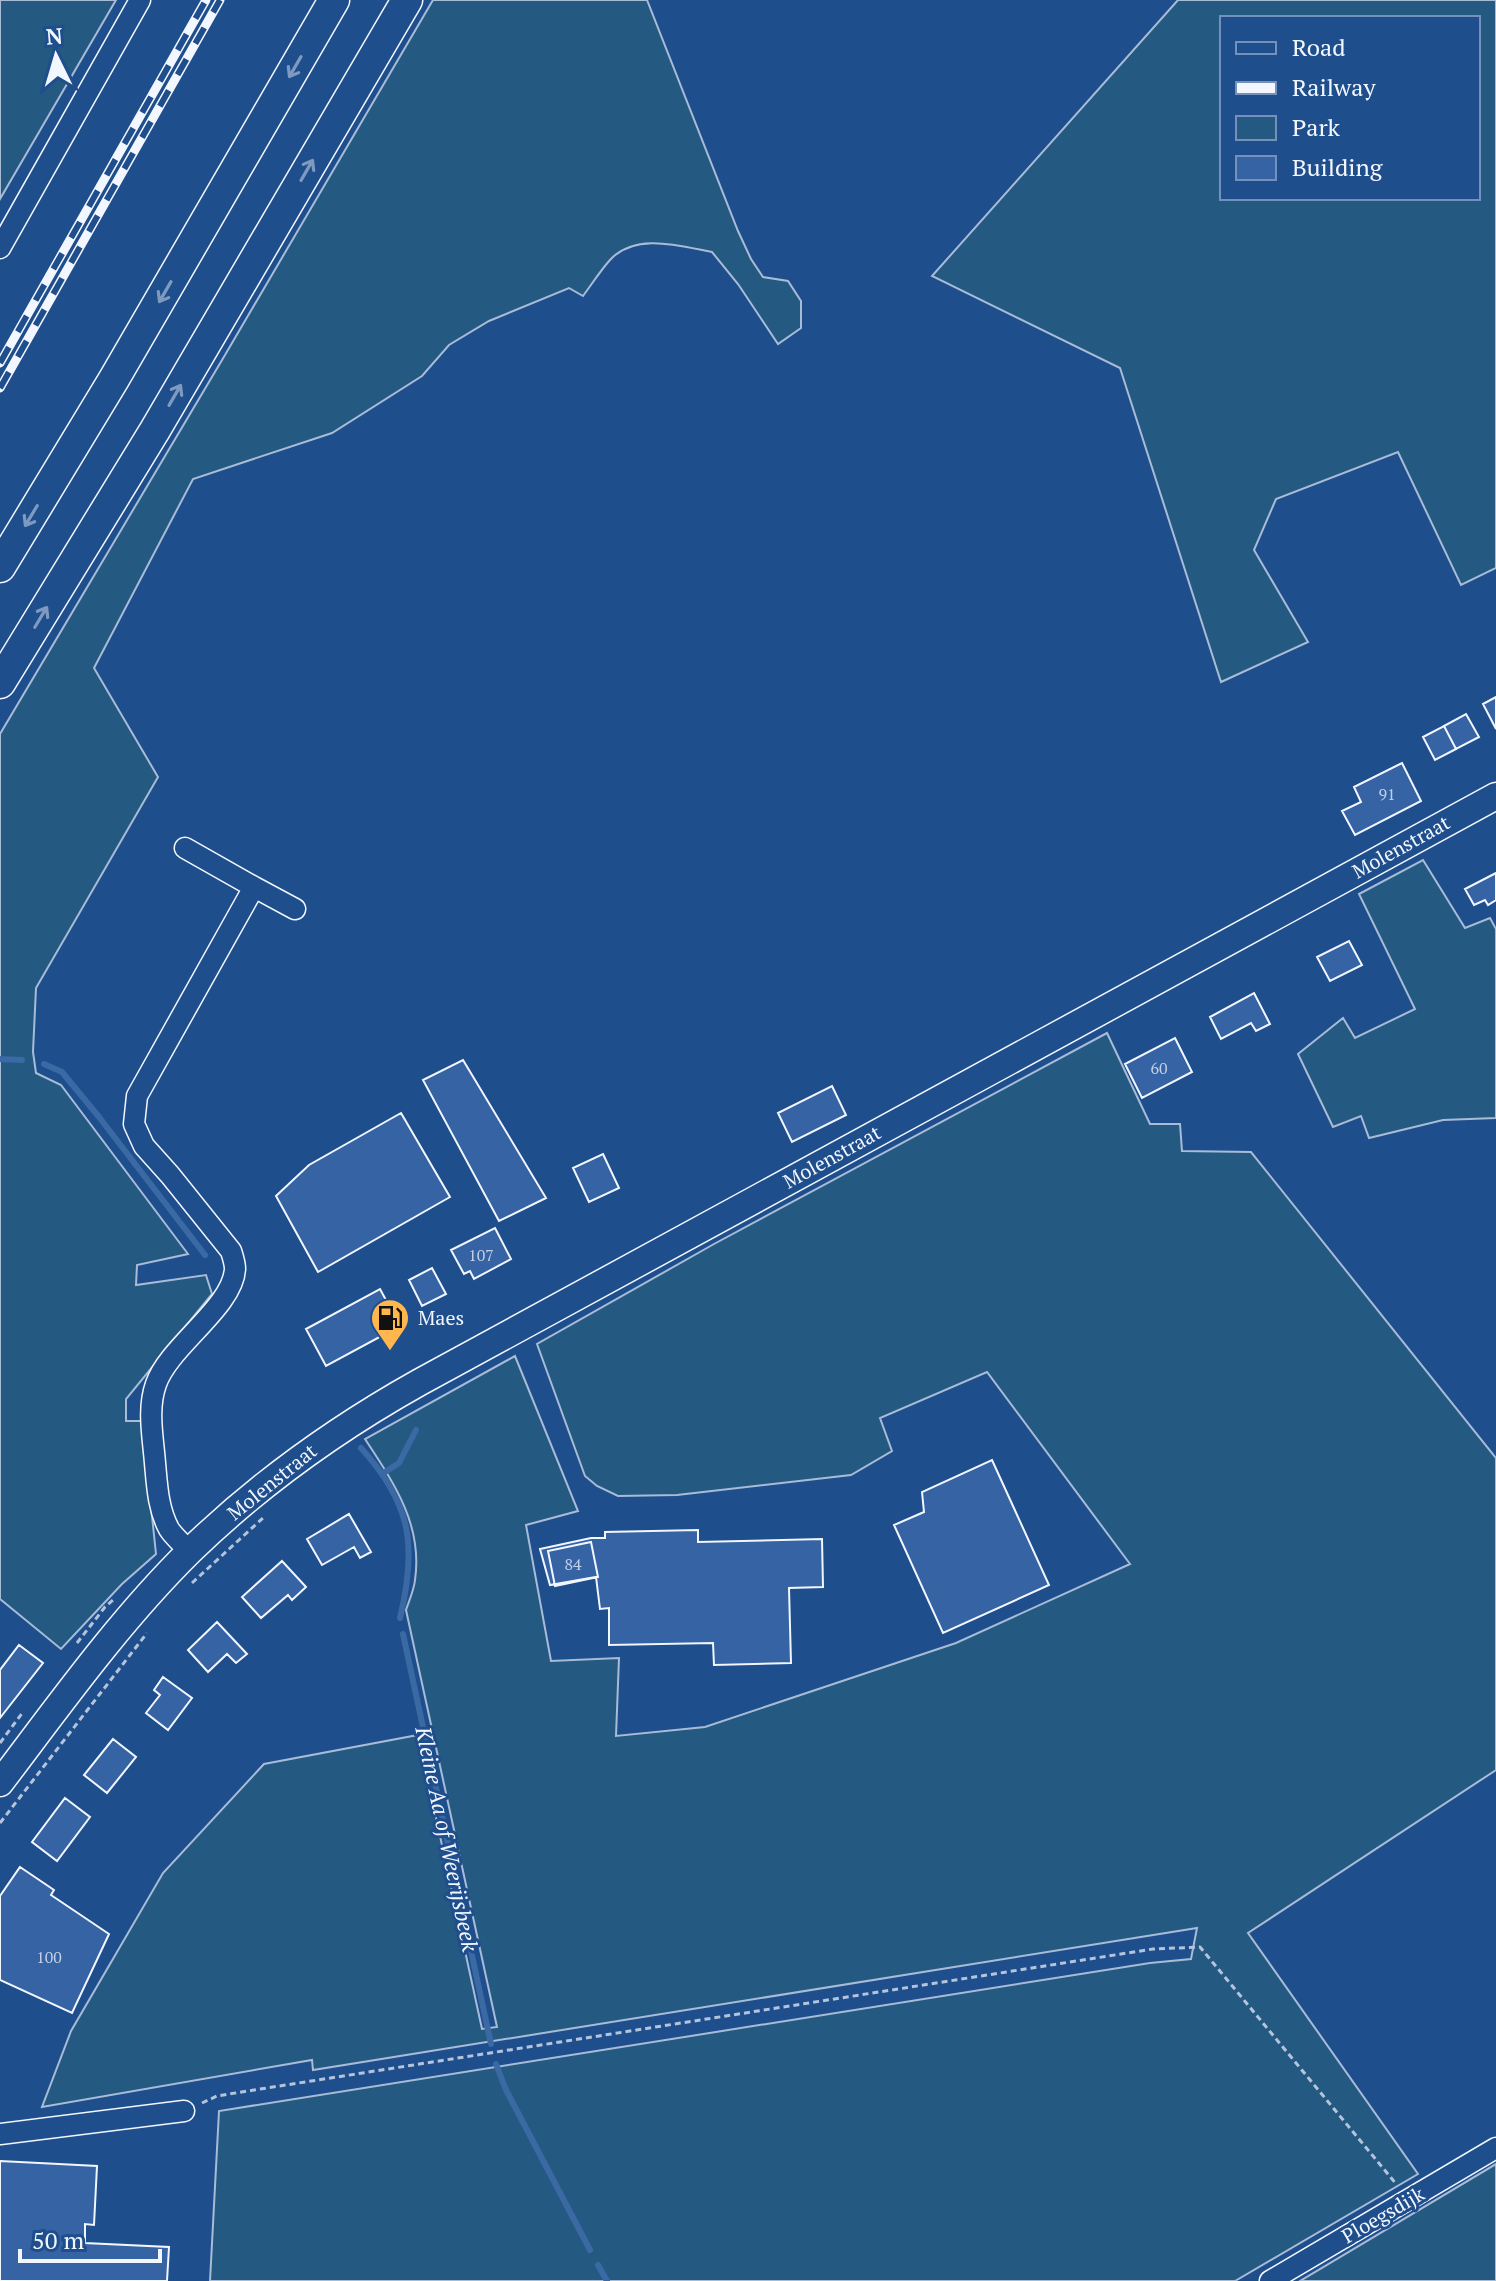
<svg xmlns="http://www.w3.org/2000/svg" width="1496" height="2281" font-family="'PT Serif',serif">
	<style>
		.green { fill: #245a82; stroke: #a8bbd7; stroke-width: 2; fill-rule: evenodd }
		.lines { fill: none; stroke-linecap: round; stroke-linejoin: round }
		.stream { stroke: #3b69a3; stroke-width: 6 }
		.building { fill: #3563a3; stroke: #f2f6ff; stroke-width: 2 }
		.minor-casing { stroke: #f2f6ff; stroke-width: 23 }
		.major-casing { stroke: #f2f6ff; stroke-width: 29 }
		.highway-casing { stroke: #f2f6ff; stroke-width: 33 }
		.path { stroke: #b3c4dc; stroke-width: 3; stroke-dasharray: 6 4; stroke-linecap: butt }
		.minor { stroke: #1f4e8c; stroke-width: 20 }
		.major { stroke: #1f4e8c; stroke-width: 26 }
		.highway { stroke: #1f4e8c; stroke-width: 30 }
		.rail-casing { stroke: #f2f6ff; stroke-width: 9 }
		.rail { stroke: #1f4e8c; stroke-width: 6; stroke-dasharray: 18; stroke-linecap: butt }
		.oneway { stroke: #7e9ac0 }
		.labels { text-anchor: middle; stroke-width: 6; stroke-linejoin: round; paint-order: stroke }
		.number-label { font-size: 16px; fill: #c3d1e8 }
		.street-label { font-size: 20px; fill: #f2f6ff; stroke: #1f4e8c }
		.poi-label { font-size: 20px; fill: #f2f6ff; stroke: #1f4e8c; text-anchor: start }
		.water-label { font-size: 22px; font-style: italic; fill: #f2f6ff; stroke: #1f4e8c }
	</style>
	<rect width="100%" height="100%" fill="#1f4e8c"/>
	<path class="green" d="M 0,0 L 116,0 L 0,199 Z
		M 433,0 L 647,0 L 738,231 L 751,259 L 763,277 L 788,281 L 801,301 L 801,328 L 778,344 L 738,284 L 712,252 C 680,246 635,232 610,260 C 600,271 592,284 583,296 L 569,288 L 489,321 L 449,345 L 422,376 L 332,433 L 193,479 L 94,668 L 158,777 L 36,988 L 33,1052 L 36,1073 L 61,1085 L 188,1254 L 137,1265 L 136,1285 L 206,1275 L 212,1294 L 126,1399 L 126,1421 L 142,1421 L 156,1554 L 122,1584 L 61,1649 L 0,1599 L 0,734 L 225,355 Z
		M 1178,0 L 1496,0 L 1496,568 L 1461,585 L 1398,452 L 1276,499 L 1254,550 L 1308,642 L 1221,682 L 1120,368 L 932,276 ZM 1222,18 L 1478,18 L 1478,198 L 1222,198 Z
		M 1423,860 L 1465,928 L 1490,918 L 1496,929 L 1496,1118 L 1443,1120 L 1369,1138 L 1361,1116 L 1333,1127 L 1298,1054 L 1343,1018 L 1355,1038 L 1415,1009 L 1359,894 Z
		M 1107,1033 L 1150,1124 L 1180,1124 L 1182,1151 L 1251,1152 L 1496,1458 L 1496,1770 L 1248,1933 L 1418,2174 L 1235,2281 L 210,2281 L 219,2111 L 1150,1963 L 1191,1959 L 1197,1928 L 313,2070 L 312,2060 L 42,2107 L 71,2031 L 163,1873 L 264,1764 L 418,1735 L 482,2029 L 497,2027 L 406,1610 C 409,1601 414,1590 415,1580 C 423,1525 394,1483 365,1439 L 515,1356 L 578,1511 L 526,1525 L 551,1661 L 619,1658 L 616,1736 L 705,1727 L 956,1643 L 1130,1564 L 987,1372 L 880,1418 L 892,1451 L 851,1475 L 677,1495 L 618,1496 L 597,1486 L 585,1476 L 537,1344 L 714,1244 Z
		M 1496,2164 L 1496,2281 L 1300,2281 Z"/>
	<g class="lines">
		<path class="stream" d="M 0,1059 L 22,1060
			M 44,1064 L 62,1072 L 99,1117 L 205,1255
			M 361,1448 C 412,1504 417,1547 400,1618
			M 382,1474 L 399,1463 L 416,1430
			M 403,1634 L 491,2044
			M 496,2064 L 506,2090 L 590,2250
			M 598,2265 L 607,2281"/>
	</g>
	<path class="building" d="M 1496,697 L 1496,729 L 1483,704 Z
		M 1466,714 L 1479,737 L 1456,749 L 1444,726 Z
		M 1444,726 L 1456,749 L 1435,760 L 1423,737 Z
		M 1402,763 L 1421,801 L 1355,835 L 1342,811 L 1361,802 L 1354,787 Z
		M 1496,873 L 1496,900 L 1488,905 L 1485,900 L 1474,905 L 1465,889 Z
		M 1349,941 L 1362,965 L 1330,981 L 1317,957 Z
		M 1254,993 L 1270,1024 L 1256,1031 L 1251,1023 L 1221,1039 L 1210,1017 Z
		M 1175,1038 L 1192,1072 L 1142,1098 L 1125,1064 Z
		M 463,1060 L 546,1198 L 499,1221 L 423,1080 Z
		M 832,1086 L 846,1115 L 792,1142 L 778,1113 Z
		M 401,1113 L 450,1197 L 318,1272 L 276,1196 L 309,1165 Z
		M 603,1154 L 619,1188 L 589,1202 L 573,1168 Z
		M 495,1228 L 511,1259 L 474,1279 L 470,1271 L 464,1274 L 451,1250 Z
		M 432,1268 L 446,1294 L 422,1306 L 409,1280 Z
		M 380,1289 L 400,1326 L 326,1366 L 306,1329 Z
		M 992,1460 L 1049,1585 L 943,1633 L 894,1525 L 924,1512 L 922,1492 Z
		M 349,1514 L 371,1552 L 360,1558 L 354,1547 L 322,1565 L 307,1539 Z
		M 698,1530 L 698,1542 L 822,1539 L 823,1587 L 789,1588 L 791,1663 L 714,1665 L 713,1643 L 609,1645 L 609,1608 L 600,1609 L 596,1577 L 550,1585 L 540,1549 L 591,1538 L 605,1538 L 605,1532 Z
		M 591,1542 L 598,1577 L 555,1586 L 548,1551 Z
		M 282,1561 L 306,1587 L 292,1600 L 288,1595 L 261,1618 L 242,1597 Z
		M 217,1622 L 247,1654 L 236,1663 L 227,1654 L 208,1672 L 188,1650 Z
		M 19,1645 L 43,1663 L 0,1718 L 0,1670 Z
		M 163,1677 L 192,1698 L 168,1730 L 146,1713 L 160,1695 L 154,1690 Z
		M 113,1739 L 136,1757 L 107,1793 L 84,1775 Z
		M 65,1798 L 90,1817 L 57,1861 L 32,1842 Z
		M 20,1867 L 54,1890 L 51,1895 L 109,1934 L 72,2013 L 0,1980 L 0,1896 Z
		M 0,2161 L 97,2166 L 94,2225 L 85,2224 L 85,2243 L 169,2247 L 167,2281 L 0,2281 Z"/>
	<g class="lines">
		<defs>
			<path id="minor" d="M 0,248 L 140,0
				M 185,848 L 254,887 L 137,1096 L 134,1124 L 144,1146 L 170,1175 L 231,1251 C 233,1257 235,1263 235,1269 C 233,1307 169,1346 156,1384 C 147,1409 153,1437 155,1463 C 157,1485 158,1509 169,1529 C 174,1537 183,1544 190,1552
				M 254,887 L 295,909
				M 0,2134 L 184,2111
				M 1270,2281 L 1496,2148"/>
			<path id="major" d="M 0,1783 C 60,1704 119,1621 190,1551 C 259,1484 336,1429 420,1382 L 1496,796"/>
			<path id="highway" d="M 0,567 L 114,379 L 334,0
				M 0,683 L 155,430 L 407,0"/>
		</defs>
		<use href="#minor" class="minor-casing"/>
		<use href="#major" class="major-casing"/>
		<use href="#highway" class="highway-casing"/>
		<path class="path" d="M 192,1583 L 263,1518
			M 77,1643 L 105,1607 L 113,1600
			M 0,1743 L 23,1712
			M 0,1823 L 147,1633
			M 202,2103 L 217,2096 L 254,2090 L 1153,1949 L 1200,1947 L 1397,2185"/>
		<use href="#minor" class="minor"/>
		<use href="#major" class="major"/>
		<use href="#highway" class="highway"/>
		<defs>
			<path id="rail" d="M 0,363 L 206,0
				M 0,388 L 220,0"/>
		</defs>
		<use href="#rail" class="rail-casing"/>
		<use href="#rail" class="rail"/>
	</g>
	<defs><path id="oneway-shaft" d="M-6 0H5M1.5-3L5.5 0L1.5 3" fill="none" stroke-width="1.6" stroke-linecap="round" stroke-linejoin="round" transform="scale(2)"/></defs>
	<g class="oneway">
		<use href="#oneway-shaft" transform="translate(295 67) rotate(120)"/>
		<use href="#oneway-shaft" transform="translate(307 170) rotate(-60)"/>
		<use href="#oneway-shaft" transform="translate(165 292) rotate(120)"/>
		<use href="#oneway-shaft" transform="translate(175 395) rotate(-60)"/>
		<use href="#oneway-shaft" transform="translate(31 516) rotate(121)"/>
		<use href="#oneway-shaft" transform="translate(41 617) rotate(-59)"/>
	</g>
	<defs>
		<symbol id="fuel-pin" viewBox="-11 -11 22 30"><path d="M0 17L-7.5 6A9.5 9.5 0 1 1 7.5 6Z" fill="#ffb74d" stroke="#1f4e8c"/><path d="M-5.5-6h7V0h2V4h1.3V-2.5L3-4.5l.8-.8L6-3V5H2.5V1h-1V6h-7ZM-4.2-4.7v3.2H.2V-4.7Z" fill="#111"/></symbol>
	</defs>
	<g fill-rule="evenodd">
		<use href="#fuel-pin" x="368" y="1296" width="44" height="60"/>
	</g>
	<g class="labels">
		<g class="number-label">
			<text x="1387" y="800">91</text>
			<text x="1159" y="1074">60</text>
			<text x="481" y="1261">107</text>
			<text x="573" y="1570">84</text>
			<text x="49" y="1963">100</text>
		</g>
		<g class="street-label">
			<text transform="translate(1401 847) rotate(-29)" y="7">Molenstraat</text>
			<text transform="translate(832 1157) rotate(-29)" y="7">Molenstraat</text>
			<text transform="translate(272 1482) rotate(-39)" y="7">Molenstraat</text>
			<text transform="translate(1383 2215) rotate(-30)" y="7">Ploegsdijk</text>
		</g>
		<g class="poi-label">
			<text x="418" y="1325">Maes</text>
		</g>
		<g class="water-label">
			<text transform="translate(447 1839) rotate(78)" y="8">Kleine Aa of Weerijsbeek</text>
		</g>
	</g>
	<rect x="1220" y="16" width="260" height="184" fill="#1f4e8c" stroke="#7391ba" stroke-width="2"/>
	<rect x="1236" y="42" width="40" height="12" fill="#1f4e8c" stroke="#7391ba" stroke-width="2"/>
	<text x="1292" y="56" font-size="24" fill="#f2f6ff">Road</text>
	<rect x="1236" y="82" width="40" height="12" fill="#f2f6ff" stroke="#7391ba" stroke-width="2"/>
	<text x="1292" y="96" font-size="24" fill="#f2f6ff">Railway</text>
	<rect x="1236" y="116" width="40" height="24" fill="#245a82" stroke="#7391ba" stroke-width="2"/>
	<text x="1292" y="136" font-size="24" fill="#f2f6ff">Park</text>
	<rect x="1236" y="156" width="40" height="24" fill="#3563a3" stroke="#7391ba" stroke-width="2"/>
	<text x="1292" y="176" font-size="24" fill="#f2f6ff">Building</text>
	<g transform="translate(56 56) rotate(355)" stroke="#1f4e8c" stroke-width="6" paint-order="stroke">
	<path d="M0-6L14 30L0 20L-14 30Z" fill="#f2f6ff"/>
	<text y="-12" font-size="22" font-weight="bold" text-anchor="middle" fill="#f2f6ff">N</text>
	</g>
	<path d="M20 2249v12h140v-12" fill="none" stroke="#f2f6ff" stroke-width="4"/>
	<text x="32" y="2249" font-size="24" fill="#f2f6ff" stroke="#1f4e8c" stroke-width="6" paint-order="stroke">50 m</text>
</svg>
